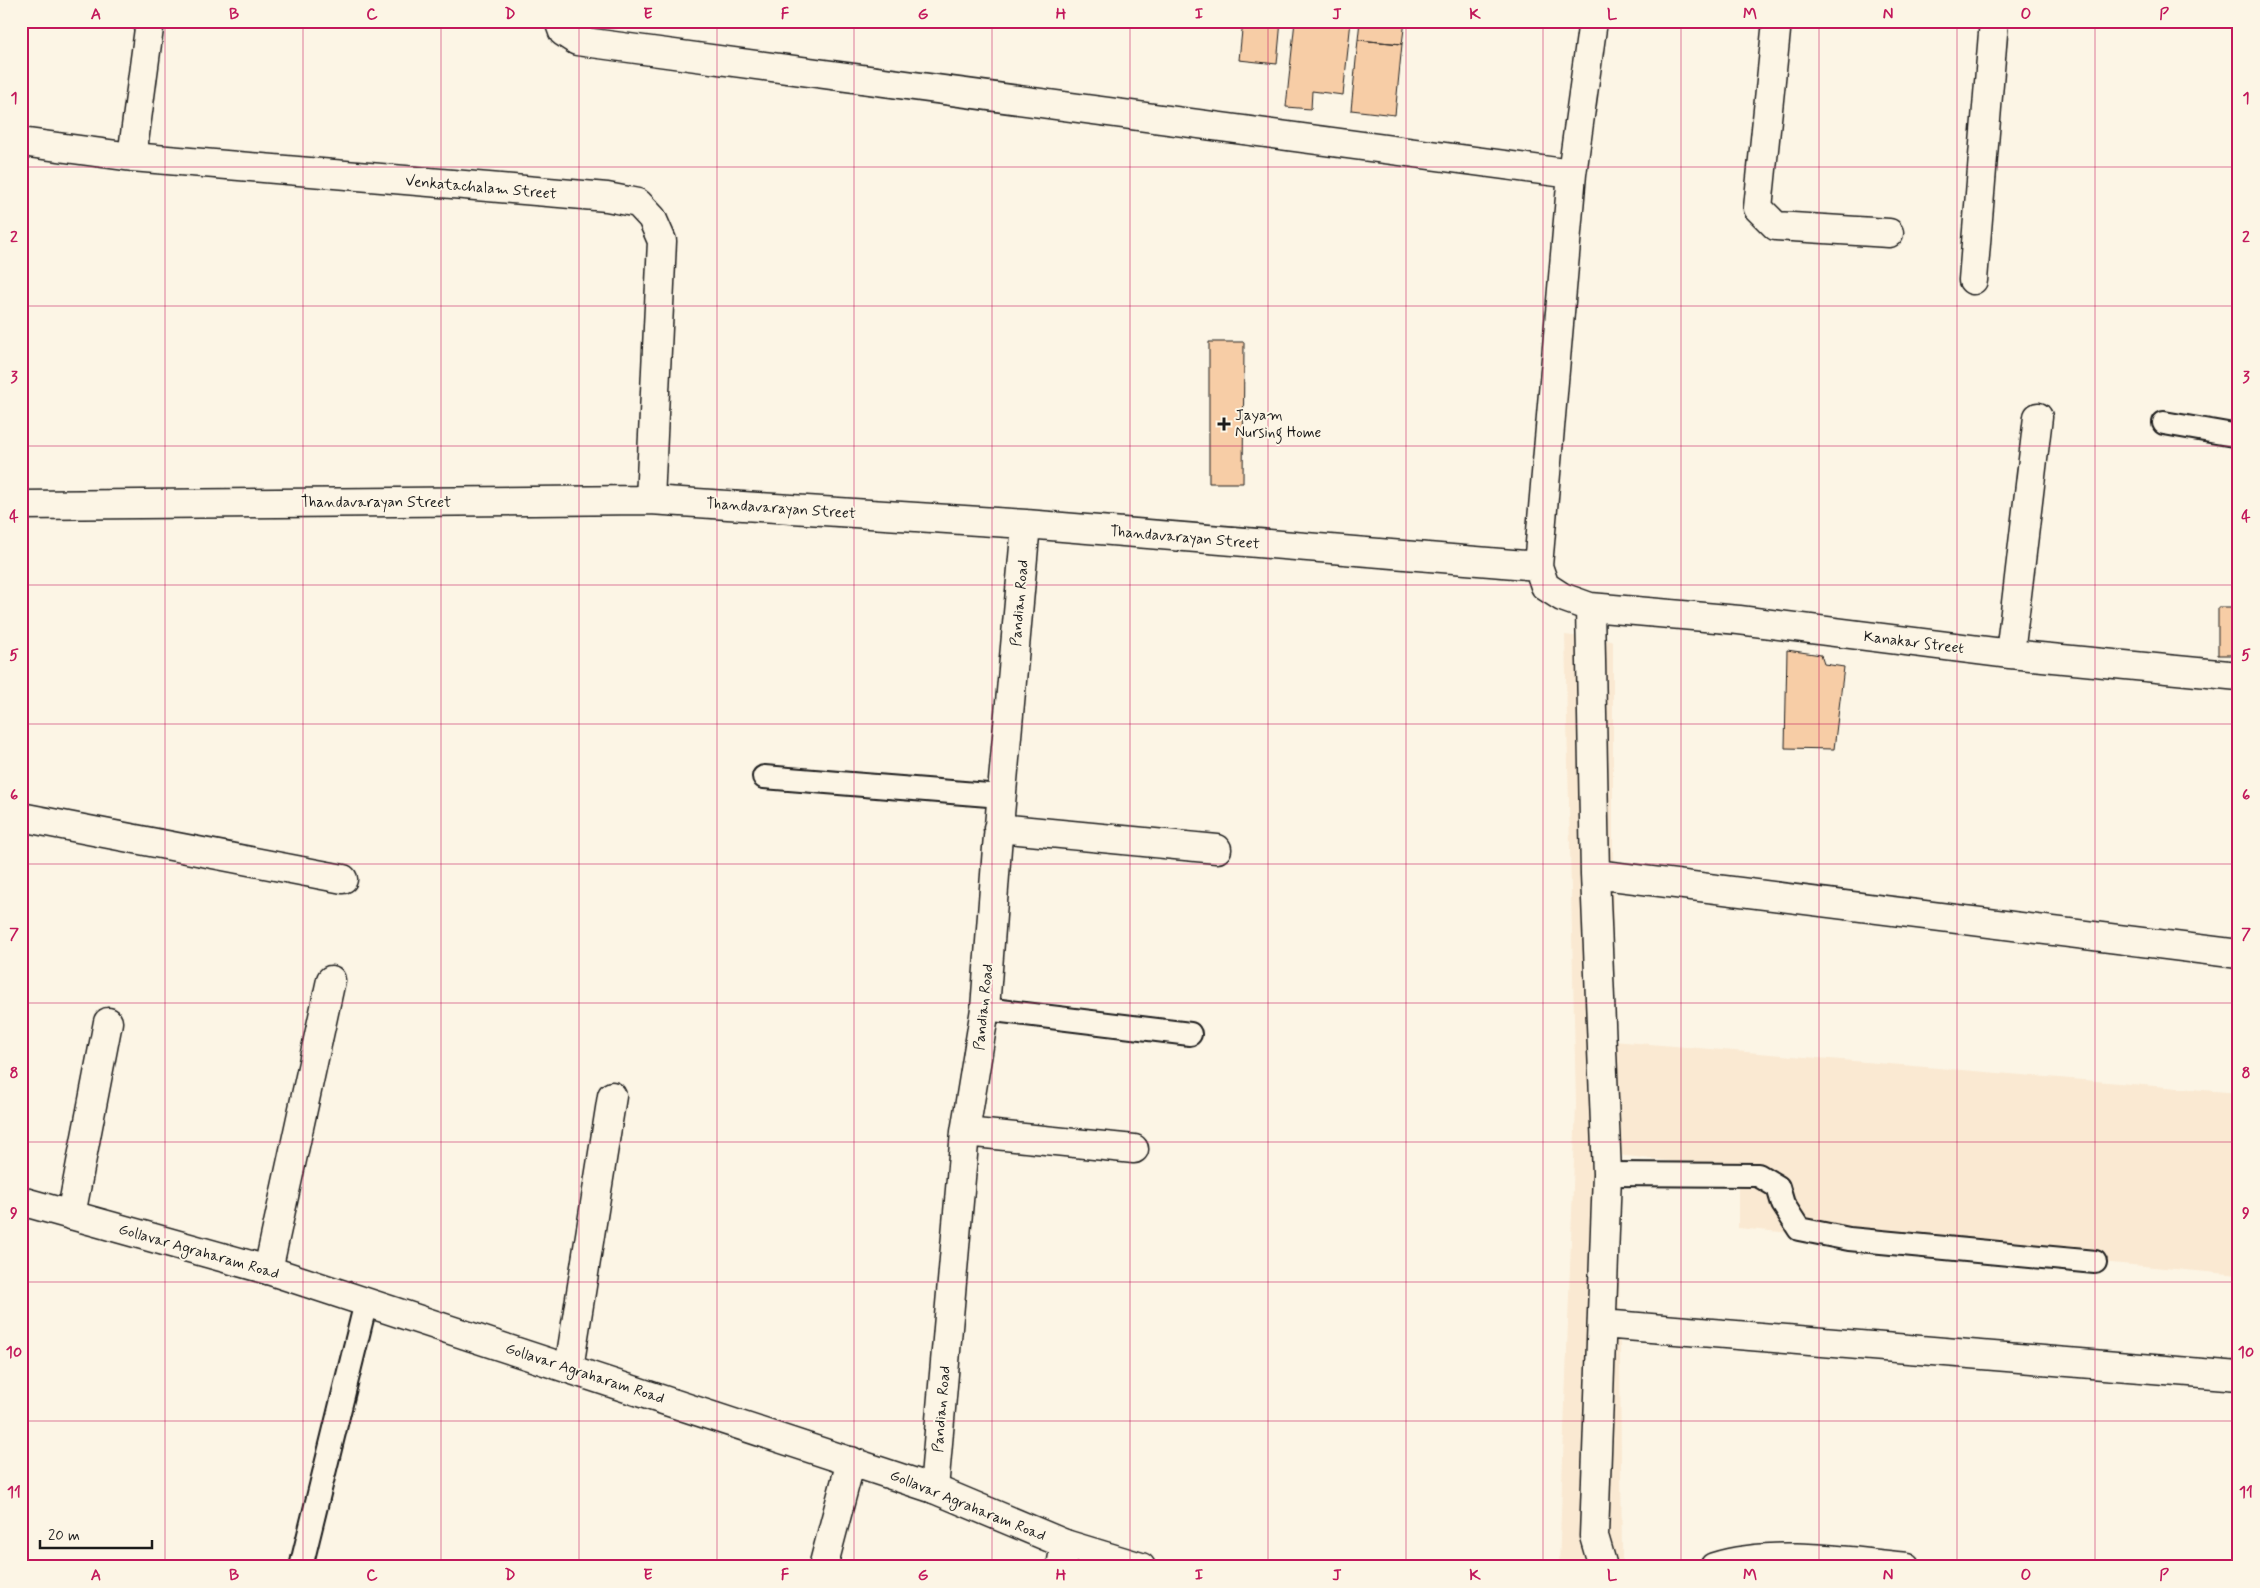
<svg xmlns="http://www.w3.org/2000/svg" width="2260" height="1588" font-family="Mynerve,sans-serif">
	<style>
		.built { fill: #fae9d2 }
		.building { fill: #f7cda6; stroke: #1c1c1c }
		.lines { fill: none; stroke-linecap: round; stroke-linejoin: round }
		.lane-casing { stroke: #1c1c1c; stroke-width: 26 }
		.street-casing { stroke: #1c1c1c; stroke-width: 31 }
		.secondary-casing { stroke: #1c1c1c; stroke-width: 31 }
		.lane { stroke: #fcf5e5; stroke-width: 22 }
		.street { stroke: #fcf5e5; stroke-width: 28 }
		.secondary { stroke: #fcf5e5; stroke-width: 28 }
		.grid { fill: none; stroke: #c2185b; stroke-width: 1; stroke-opacity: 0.55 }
		.poi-dot { fill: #1c1c1c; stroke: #fcf5e5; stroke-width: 2 }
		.labels { text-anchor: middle; stroke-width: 4; stroke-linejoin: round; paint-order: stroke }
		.street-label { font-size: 15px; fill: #1c1c1c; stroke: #fcf5e5 }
		.poi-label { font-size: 15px; fill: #1c1c1c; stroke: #fcf5e5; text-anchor: start }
		.neatline { fill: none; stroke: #c2185b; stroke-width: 2 }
		.grid-label { font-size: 16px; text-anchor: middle; font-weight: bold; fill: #c2185b }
	</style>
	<rect width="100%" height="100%" fill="#fcf5e5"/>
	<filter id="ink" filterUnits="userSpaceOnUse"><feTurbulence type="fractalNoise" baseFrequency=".02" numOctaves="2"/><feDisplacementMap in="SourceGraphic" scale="10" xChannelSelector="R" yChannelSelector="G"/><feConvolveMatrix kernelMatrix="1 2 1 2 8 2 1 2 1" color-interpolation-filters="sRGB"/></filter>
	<g filter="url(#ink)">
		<path class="built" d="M 1565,635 L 1613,641 L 1613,1041 L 2239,1093 L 2239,1275 L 1738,1228 L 1738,1169 L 1618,1155 L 1622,1563 L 1579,1567 L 1559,1567 L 1576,1104 Z"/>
		<path class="building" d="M 1243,21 L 1281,21 L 1277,64 L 1239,60 Z
			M 1295,21 L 1351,21 L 1343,95 L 1312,91 L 1311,109 L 1286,107 Z
			M 1360,21 L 1405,21 L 1402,44 L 1358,40 Z
			M 1358,40 L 1402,44 L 1395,115 L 1351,110 Z
			M 1209,342 L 1244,342 L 1243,483 L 1209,483 Z
			M 2218,607 L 2239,607 L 2239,655 L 2218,655 Z
			M 1787,650 L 1821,655 L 1824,664 L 1844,667 L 1834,749 L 1785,748 Z"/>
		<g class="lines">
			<defs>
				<path id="lane" d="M 2164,423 L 2239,436
					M 764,777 L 1001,796
					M 985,1009 L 1190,1034
					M 1607,1174 L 1758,1175 L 1778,1187 L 1783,1204 L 1799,1229 L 1849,1239 L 2095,1262
					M 301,1567 L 366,1302"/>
				<path id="street" d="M 559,21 L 563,32 L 577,41 L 1572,174
					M 1593,21 L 1572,174 L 1538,566 L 1545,586 L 1562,597 L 1590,607 L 1739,620 L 2010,654 L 2239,676
					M 1777,21 L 1758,208 L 1776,226 L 1889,233
					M 21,142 L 132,157 L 607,197 L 638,203 L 652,218 L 662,241 L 650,500
					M 132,157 L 150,21
					M 1973,280 L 1994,21
					M 21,505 L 650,500 L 1026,524 L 1538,566
					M 1590,607 L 1595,874 L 1607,1174 L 1594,1536 L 1603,1567
					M 2010,654 L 2038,417
					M 21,817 L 343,879
					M 998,828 L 1217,849
					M 1595,874 L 2239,954
					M 965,1132 L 1134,1149
					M 71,1215 L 108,1022
					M 268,1270 L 331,980
					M 1602,1324 L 2239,1376
					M 569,1368 L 612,1096
					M 934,1489 L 965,1132 L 985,1009 L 997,848 L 1026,524
					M 823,1567 L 851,1461
					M 1061,1567 L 1065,1544"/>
				<path id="secondary" d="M 21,1201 L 268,1270 L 934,1489 L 1065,1544 L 1141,1567
					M 1714,1567 C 1772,1549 1847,1561 1906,1567"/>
			</defs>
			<use href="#lane" class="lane-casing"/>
			<use href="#street" class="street-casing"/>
			<use href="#secondary" class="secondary-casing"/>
			<use href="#lane" class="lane"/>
			<use href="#street" class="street"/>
			<use href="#secondary" class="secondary"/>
		</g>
	</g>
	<path class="grid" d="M 165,21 L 165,1567M 303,21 L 303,1567M 441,21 L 441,1567M 579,21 L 579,1567M 717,21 L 717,1567M 854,21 L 854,1567M 992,21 L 992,1567M 1130,21 L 1130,1567M 1268,21 L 1268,1567M 1406,21 L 1406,1567M 1543,21 L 1543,1567M 1681,21 L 1681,1567M 1819,21 L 1819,1567M 1957,21 L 1957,1567M 2095,21 L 2095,1567M 21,167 L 2239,167M 21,306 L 2239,306M 21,446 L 2239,446M 21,585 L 2239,585M 21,724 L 2239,724M 21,864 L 2239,864M 21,1003 L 2239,1003M 21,1142 L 2239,1142M 21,1282 L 2239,1282M 21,1421 L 2239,1421"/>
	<path class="poi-dot" d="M1221.5 416.5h5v5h5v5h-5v5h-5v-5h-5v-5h5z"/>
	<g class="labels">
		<g class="street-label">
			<text transform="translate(481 187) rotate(5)" y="5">Venkatachalam Street</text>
			<text x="376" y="507">Thandavarayan Street</text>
			<text transform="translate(781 508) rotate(4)" y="5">Thandavarayan Street</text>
			<text transform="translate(1185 537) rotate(5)" y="5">Thandavarayan Street</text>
			<text transform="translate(1019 603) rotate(-85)" y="5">Pandian Road</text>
			<text transform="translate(1914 642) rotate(7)" y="5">Kanakar Street</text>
			<text transform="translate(983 1007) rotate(-84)" y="5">Pandian Road</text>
			<text transform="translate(199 1251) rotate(16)" y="5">Gollavar Agraharam Road</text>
			<text transform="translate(585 1373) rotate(18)" y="5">Gollavar Agraharam Road</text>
			<text transform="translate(941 1409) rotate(-85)" y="5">Pandian Road</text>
			<text transform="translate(968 1505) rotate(22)" y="5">Gollavar Agraharam Road</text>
		</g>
		<g class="poi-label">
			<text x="1235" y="420">Jayam<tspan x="1235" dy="17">Nursing Home</tspan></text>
		</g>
	</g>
	<rect width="2260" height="1588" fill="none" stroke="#fcf5e5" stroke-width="55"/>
	<path d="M40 1540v8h112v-8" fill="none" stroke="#1c1c1c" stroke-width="2.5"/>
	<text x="48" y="1540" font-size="15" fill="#1c1c1c" stroke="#fcf5e5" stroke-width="4" paint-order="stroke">20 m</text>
	<rect x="28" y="28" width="2204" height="1532" class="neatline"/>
	<g class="grid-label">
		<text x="96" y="19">A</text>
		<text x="234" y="19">B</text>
		<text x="372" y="19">C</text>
		<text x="510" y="19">D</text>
		<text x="648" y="19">E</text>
		<text x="785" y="19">F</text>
		<text x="923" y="19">G</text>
		<text x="1061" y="19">H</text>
		<text x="1199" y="19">I</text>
		<text x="1337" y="19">J</text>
		<text x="1475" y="19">K</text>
		<text x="1612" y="19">L</text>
		<text x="1750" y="19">M</text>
		<text x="1888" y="19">N</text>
		<text x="2026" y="19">O</text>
		<text x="2164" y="19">P</text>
		<text x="14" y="103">1</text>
		<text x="2246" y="103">1</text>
		<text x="14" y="242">2</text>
		<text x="2246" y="242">2</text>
		<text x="14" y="382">3</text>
		<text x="2246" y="382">3</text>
		<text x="14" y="521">4</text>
		<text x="2246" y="521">4</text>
		<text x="14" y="660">5</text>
		<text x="2246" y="660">5</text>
		<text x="14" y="800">6</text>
		<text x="2246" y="800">6</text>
		<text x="14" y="939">7</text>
		<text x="2246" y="939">7</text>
		<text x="14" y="1078">8</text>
		<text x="2246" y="1078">8</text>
		<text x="14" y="1218">9</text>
		<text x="2246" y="1218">9</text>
		<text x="14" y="1357">10</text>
		<text x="2246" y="1357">10</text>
		<text x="14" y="1497">11</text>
		<text x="2246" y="1497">11</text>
		<text x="96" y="1580">A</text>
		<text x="234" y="1580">B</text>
		<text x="372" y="1580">C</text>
		<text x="510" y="1580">D</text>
		<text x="648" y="1580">E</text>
		<text x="785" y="1580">F</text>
		<text x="923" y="1580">G</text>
		<text x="1061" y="1580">H</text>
		<text x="1199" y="1580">I</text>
		<text x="1337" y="1580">J</text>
		<text x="1475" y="1580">K</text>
		<text x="1612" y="1580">L</text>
		<text x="1750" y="1580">M</text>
		<text x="1888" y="1580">N</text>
		<text x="2026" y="1580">O</text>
		<text x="2164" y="1580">P</text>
	</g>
</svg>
